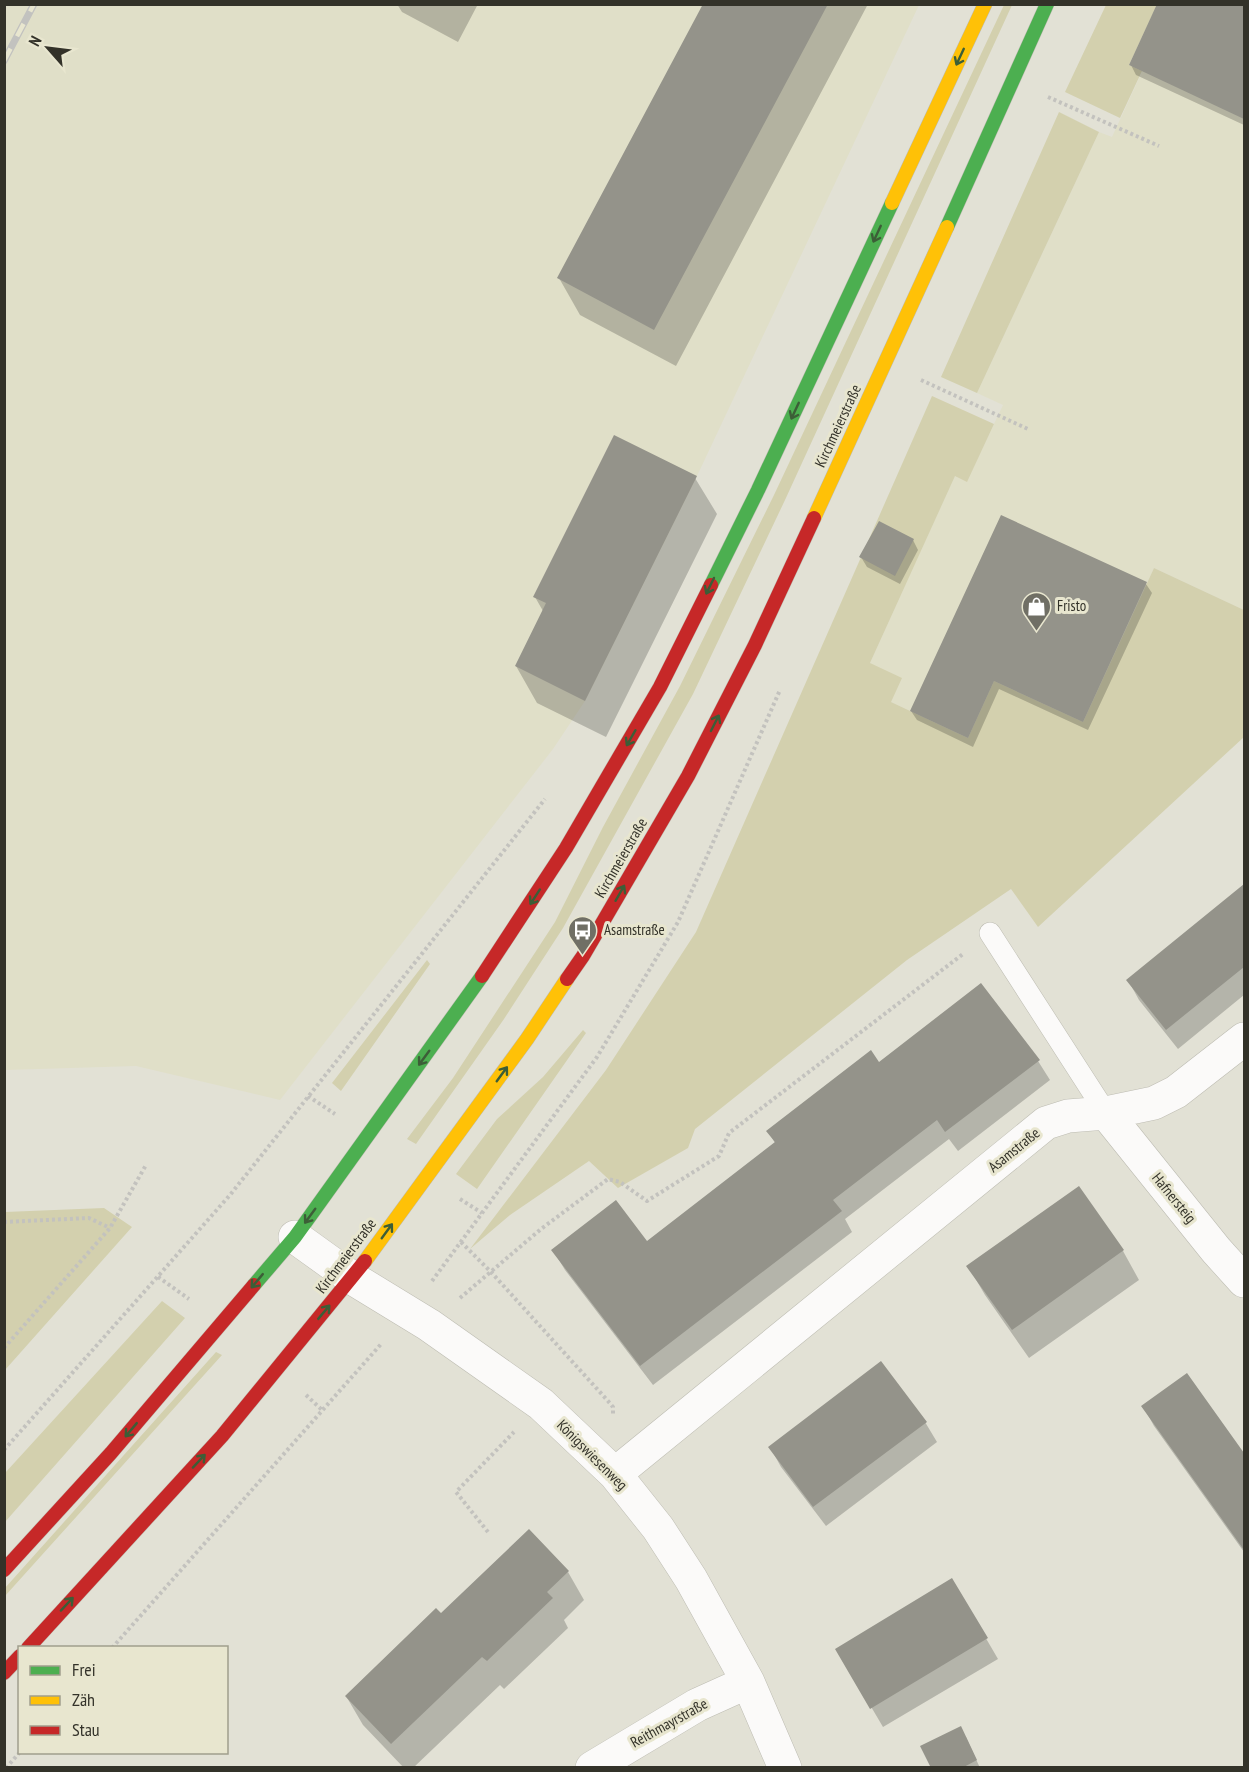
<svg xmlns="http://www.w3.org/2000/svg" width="1249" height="1772" font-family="'PT Sans Narrow',sans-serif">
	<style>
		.built { fill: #e0dfc8 }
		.green { fill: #d3d0ae }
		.shadow { fill: #0003 }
		.building { fill: #94938a }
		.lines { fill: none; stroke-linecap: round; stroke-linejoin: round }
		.lane-casing { stroke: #bdbcb2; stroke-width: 22 }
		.street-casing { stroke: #bdbcb2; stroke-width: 34 }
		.fast-casing { stroke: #bdbcb2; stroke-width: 15 }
		.slow-casing { stroke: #bdbcb2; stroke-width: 15 }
		.jam-casing { stroke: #bdbcb2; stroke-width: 15 }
		.path { stroke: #c3c2be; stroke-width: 4; stroke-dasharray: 3 3; stroke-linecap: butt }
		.lane { stroke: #fbfaf9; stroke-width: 21 }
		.street { stroke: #fbfaf9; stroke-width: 33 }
		.fast { stroke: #4caf50; stroke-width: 14 }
		.slow { stroke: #ffc107; stroke-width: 14 }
		.jam { stroke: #c62828; stroke-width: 14 }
		.rail-casing { stroke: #c2c2bf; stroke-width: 7 }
		.rail { stroke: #e8e6cf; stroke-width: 4.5; stroke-dasharray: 14; stroke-linecap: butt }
		.oneway { stroke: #3c5e37 }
		.labels { text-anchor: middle; stroke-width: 6; stroke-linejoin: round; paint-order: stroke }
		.street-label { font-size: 15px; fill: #333229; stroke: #e8e6cf }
		.poi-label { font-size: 15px; fill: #333229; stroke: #e8e6cf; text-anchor: start }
	</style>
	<rect width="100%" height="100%" fill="#e2e1d5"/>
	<path class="built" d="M 4,5 L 919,5 L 697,476 L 585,701 L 553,749 L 280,1100 L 136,1066 L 5,1070 Z
		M 1157,5 L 1244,5 L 1244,610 L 1154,568 L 1083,722 L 968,738 L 891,702 L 870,663 L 955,475 L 967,481 L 1003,405 L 977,393 L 1099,132 L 1112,137 L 1142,72 L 1129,65 Z"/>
	<path class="green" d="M 1004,5 L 1012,5 L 785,500 L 693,694 L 563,928 L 504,1019 L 416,1144 L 407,1139 L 453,1078 L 555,922 L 603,827 L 680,686 L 774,495 Z
		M 1106,5 L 1157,5 L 1129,65 L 1142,71 L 1120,118 L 1065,92 Z
		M 1059,112 L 1099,132 L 977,393 L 941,377 Z
		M 932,396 L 994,424 L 967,482 L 955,476 L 870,663 L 902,678 L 891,702 L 968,738 L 994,681 L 1083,722 L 1154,568 L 1244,610 L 1244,737 L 1038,927 L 1011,889 L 907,960 L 695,1129 L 688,1148 L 618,1188 L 589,1161 L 510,1215 L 470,1249 L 606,1070 L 696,932 Z
		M 427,960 L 430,964 L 341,1091 L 332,1083 Z
		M 583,1030 L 586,1033 L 477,1189 L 456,1174 L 497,1119 L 543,1077 Z
		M 104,1208 L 132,1227 L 5,1370 L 5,1212 Z
		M 162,1301 L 185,1318 L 5,1522 L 5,1473 Z
		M 216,1352 L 222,1355 L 5,1596 L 5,1588 Z"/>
	<path class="shadow" d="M 397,4 L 478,4 L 458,42 L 402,12 Z
		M 705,4 L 868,4 L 676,366 L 580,315 L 559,278 Z
		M 1159,4 L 1244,4 L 1244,125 L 1136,75 L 1131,65 Z
		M 695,478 L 717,514 L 606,737 L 537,703 L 516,666 L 543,611 L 535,597 Z
		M 1002,517 L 1146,584 L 1152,593 L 1088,730 L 999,689 L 973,747 L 917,720 L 911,711 Z
		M 913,540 L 918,550 L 900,584 L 867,567 L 861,557 Z
		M 1244,886 L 1244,995 L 1178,1049 L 1139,1000 L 1128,980 Z
		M 1038,1061 L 1050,1080 L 958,1151 L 949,1139 L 845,1219 L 852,1232 L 653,1385 L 565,1270 L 553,1250 L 647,1243 L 775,1143 L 768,1131 L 879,1064 Z
		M 1078,1188 L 1123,1251 L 1139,1280 L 1029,1358 L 985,1295 L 968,1266 Z
		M 1187,1375 L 1244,1455 L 1244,1552 L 1154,1426 L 1143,1406 Z
		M 925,1422 L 937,1442 L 826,1526 L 781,1467 L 770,1447 Z
		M 568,1572 L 584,1600 L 564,1620 L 568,1628 L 504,1689 L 500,1685 L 413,1768 L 404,1768 L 363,1725 L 346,1696 L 441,1615 Z
		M 952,1580 L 998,1659 L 883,1727 L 837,1649 Z
		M 966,1737 L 980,1768 L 932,1768 Z"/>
	<path class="building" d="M 703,4 L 828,4 L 654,330 L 557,278 Z
		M 1157,4 L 1244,4 L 1244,119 L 1129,65 Z
		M 614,435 L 697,476 L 585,701 L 515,666 L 546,603 L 533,597 Z
		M 1001,515 L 1147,582 L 1083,722 L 994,681 L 968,738 L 910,711 Z
		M 879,521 L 914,539 L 895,576 L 859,557 Z
		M 1244,884 L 1244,967 L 1166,1030 L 1126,980 Z
		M 981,983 L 1040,1060 L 945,1132 L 937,1120 L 833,1200 L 842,1211 L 640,1366 L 551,1250 L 616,1200 L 647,1241 L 775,1142 L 766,1131 L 871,1050 L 879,1062 Z
		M 1079,1186 L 1124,1250 L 1012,1330 L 966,1266 Z
		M 881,1361 L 927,1422 L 813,1507 L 768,1447 Z
		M 1187,1373 L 1244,1453 L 1244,1550 L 1141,1406 Z
		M 529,1529 L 569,1571 L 547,1592 L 553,1598 L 487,1661 L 482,1657 L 391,1744 L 345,1696 L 436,1608 L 441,1613 Z
		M 952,1578 L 988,1638 L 870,1709 L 835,1649 Z
		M 961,1726 L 977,1760 L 962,1768 L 931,1768 L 920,1746 Z"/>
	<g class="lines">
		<defs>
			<path id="lane" d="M 990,933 L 1106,1113"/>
			<path id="street" d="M 1106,1113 L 1216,1250 L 1244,1281
				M 295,1237 L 352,1278 L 429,1325 L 541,1404 L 615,1474 L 658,1528 L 691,1579 L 748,1682 L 785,1768
				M 615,1474 L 1046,1123 L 1068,1116 L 1106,1113 L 1154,1103 L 1176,1092 L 1244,1039
				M 592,1768 L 697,1705 L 748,1682"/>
			<path id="fast" d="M 947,227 L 1047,4
				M 711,585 L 758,490 L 892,203
				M 254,1285 L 295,1237 L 482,976"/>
			<path id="slow" d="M 892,203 L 985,4
				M 814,518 L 947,227
				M 365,1261 L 527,1039 L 567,979"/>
			<path id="jam" d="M 482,976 L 566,848 L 660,687 L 711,585
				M 567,979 L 583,956 L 688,776 L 755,645 L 814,518
				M 4,1570 L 111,1453 L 254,1285
				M 28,1648 L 222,1436 L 365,1261
				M 4,1673 L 20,1656"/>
		</defs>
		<use href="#lane" class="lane-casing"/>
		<use href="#street" class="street-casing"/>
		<use href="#fast" class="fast-casing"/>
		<use href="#slow" class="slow-casing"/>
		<use href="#jam" class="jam-casing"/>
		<path class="path" d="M 1048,97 L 1159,146
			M 921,380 L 1028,429
			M 308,1096 L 335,1114
			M 460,1199 L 482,1213
			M 4,1222 L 89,1218 L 110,1228
			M 461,1242 L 491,1272 L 608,1401 L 613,1407 L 613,1416
			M 158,1277 L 189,1299
			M 432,1281 L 597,1057 L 678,922 L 780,690
			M 460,1298 L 541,1229 L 608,1179 L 620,1182 L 647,1201 L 719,1156 L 729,1133 L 963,954
			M 4,1348 L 110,1228 L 146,1165
			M 306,1395 L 322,1410
			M 4,1450 L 230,1195 L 545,799
			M 488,1532 L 456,1492 L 514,1432
			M 112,1648 L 382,1343
			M 6,1768 L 20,1752"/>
		<use href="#lane" class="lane"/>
		<use href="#street" class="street"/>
		<use href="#fast" class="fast"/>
		<use href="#slow" class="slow"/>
		<use href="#jam" class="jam"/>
		<defs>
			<path id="rail" d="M 4,61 L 34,4"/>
		</defs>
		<use href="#rail" class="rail-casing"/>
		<use href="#rail" class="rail"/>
	</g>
	<defs><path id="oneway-shaft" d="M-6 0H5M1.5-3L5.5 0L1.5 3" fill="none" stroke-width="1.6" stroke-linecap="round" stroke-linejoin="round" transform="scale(1.5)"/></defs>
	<g class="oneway">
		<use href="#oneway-shaft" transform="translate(960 57) rotate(115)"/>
		<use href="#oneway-shaft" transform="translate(877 234) rotate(115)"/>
		<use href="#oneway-shaft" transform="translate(795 411) rotate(115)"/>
		<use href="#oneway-shaft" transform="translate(710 586) rotate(116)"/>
		<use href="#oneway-shaft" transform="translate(715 723) rotate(-63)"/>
		<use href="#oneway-shaft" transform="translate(631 738) rotate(120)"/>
		<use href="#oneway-shaft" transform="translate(620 893) rotate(-60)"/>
		<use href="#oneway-shaft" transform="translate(535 897) rotate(123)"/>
		<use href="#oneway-shaft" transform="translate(424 1058) rotate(126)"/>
		<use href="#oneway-shaft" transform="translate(502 1074) rotate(-54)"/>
		<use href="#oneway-shaft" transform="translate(310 1216) rotate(126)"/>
		<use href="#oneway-shaft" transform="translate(387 1231) rotate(-54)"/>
		<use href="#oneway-shaft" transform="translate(257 1281) rotate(130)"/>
		<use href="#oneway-shaft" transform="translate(324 1312) rotate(-50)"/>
		<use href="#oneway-shaft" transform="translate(131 1430) rotate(130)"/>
		<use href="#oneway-shaft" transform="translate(199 1461) rotate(-47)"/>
		<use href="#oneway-shaft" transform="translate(67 1604) rotate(-47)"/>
	</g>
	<defs>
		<symbol id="shop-pin" viewBox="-11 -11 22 30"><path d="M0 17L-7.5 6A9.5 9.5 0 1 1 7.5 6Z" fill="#706f65" stroke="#e8e6cf"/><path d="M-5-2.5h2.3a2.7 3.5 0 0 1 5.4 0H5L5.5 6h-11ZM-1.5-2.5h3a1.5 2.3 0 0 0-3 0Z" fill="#fff"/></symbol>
		<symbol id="bus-pin" viewBox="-11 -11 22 30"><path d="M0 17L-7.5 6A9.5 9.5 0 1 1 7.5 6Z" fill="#706f65" stroke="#e8e6cf"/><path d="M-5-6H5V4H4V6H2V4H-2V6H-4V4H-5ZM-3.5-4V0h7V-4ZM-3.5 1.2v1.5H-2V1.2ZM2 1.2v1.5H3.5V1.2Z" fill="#fff"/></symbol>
	</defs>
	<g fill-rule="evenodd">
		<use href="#shop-pin" x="1020" y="590" width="33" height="45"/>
		<use href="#bus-pin" x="566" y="914" width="33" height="45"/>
	</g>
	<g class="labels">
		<g class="street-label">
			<text transform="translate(838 426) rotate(-65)" y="5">Kirchmeierstraße</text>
			<text transform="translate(621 858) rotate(-60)" y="5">Kirchmeierstraße</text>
			<text transform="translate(1014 1150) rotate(-39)" y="5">Asamstraße</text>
			<text transform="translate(1174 1198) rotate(51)" y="5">Hafnersteig</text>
			<text transform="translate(346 1256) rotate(-53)" y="5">Kirchmeierstraße</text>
			<text transform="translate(592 1455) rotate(45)" y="5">Königswiesenweg</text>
			<text transform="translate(669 1723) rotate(-29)" y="5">Reithmayrstraße</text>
		</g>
		<g class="poi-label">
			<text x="1057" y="611">Fristo</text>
			<text x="604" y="935">Asamstraße</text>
		</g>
	</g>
	<rect width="1249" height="1772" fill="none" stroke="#333229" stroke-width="12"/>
	<rect x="18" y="1646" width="210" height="108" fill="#e8e6cf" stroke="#a09e8d" stroke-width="1.5"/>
	<rect x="30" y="1666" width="30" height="9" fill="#4caf50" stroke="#a09e8d" stroke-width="1.5"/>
	<text x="72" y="1676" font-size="18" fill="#333229">Frei</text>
	<rect x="30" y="1696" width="30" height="9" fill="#ffc107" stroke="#a09e8d" stroke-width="1.5"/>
	<text x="72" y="1706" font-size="18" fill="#333229">Zäh</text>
	<rect x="30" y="1726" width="30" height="9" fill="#c62828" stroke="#a09e8d" stroke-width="1.5"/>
	<text x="72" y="1736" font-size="18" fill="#333229">Stau</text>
	<g transform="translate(48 48) rotate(298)" stroke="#e8e6cf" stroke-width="4.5" paint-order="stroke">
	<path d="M0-4.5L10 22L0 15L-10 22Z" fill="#333229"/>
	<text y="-9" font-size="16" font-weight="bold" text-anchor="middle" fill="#333229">N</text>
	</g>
</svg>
